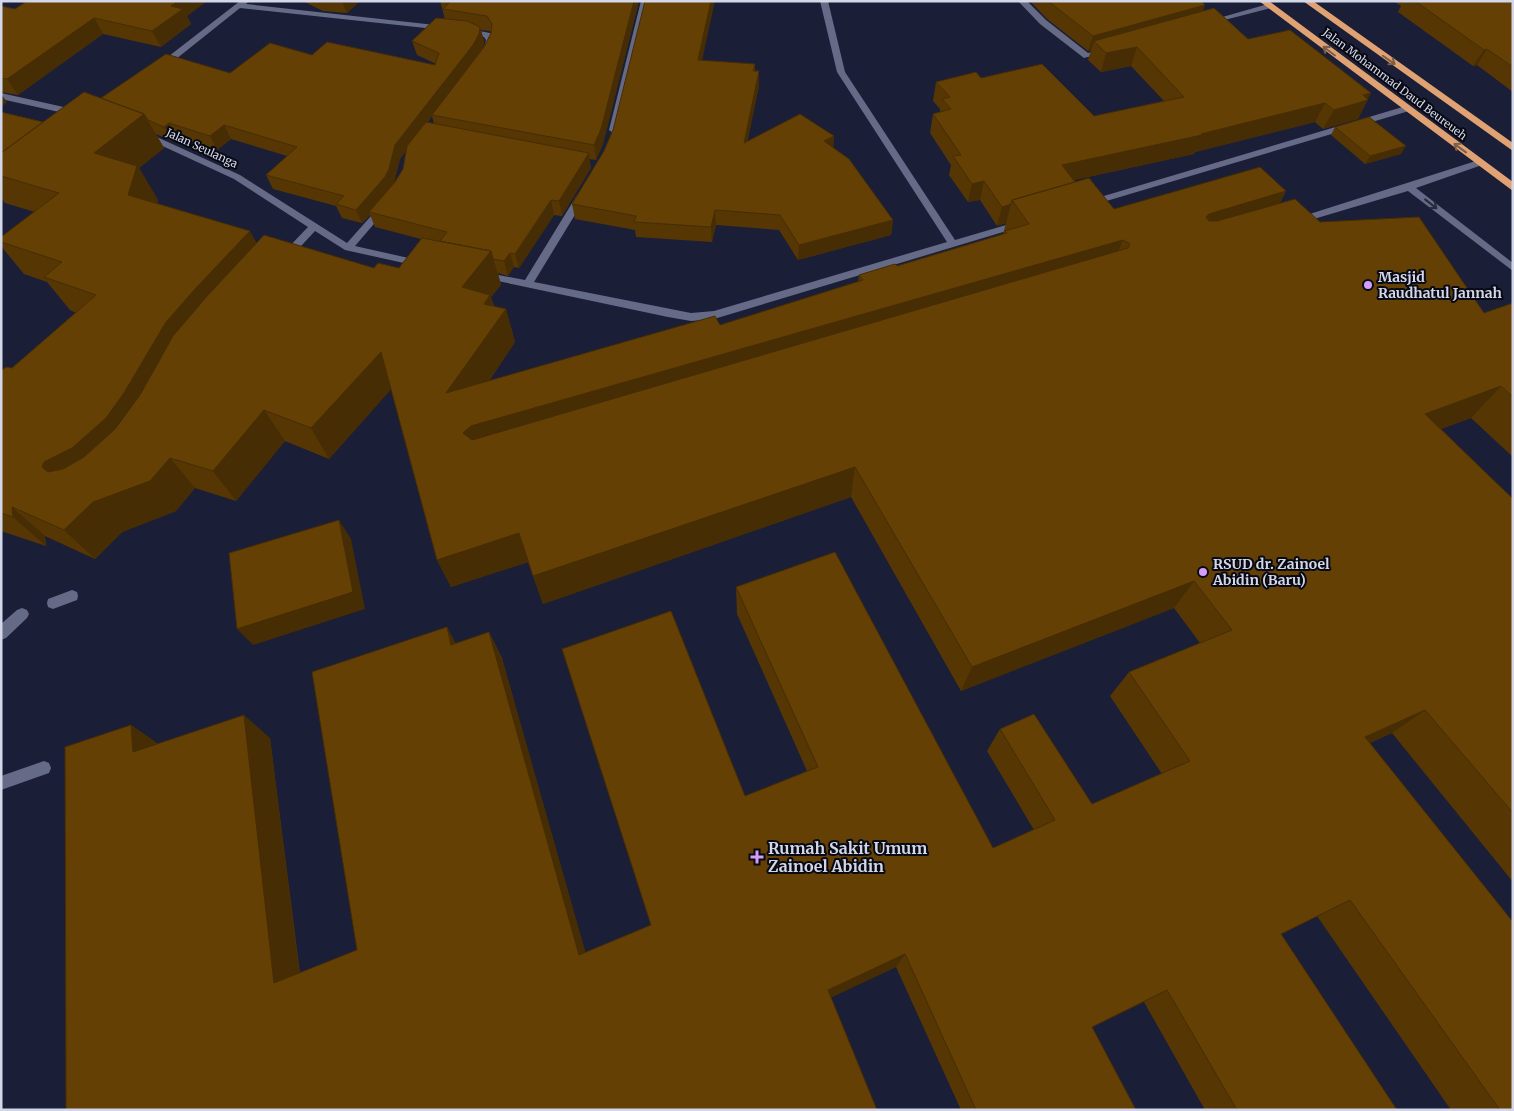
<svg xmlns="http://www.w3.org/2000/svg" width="1514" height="1111" font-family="Merriweather,serif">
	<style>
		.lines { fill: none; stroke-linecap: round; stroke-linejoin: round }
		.lane { fill: #656b87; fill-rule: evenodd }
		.street { fill: #656b87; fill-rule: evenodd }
		.highway { fill: #e0a272; fill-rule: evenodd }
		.wall { fill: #563703; fill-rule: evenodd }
		.shaded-wall { fill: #462d03 }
		.building { fill: #644004; stroke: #462d03; fill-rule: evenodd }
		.oneway { stroke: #7e5d47 }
		.oneway2 { stroke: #282b3c }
		.poi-dot { fill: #d29dfd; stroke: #070913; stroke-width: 2 }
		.labels { text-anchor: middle; stroke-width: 4; stroke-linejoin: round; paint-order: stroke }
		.far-street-label { font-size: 11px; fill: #d4d7e8; stroke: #070913 }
		.poi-label { font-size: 14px; font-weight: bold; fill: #d4d7e8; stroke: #070913; text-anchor: start }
		.near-poi-label { font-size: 16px; font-weight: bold; fill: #d4d7e8; stroke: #070913; text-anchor: start }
	</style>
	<rect width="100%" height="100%" fill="#1a1e36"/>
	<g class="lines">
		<path class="lane" d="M 1018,1 L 1027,1 L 1046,20 L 1088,53 L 1106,49 L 1110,51 L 1084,58 L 1040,24 Z
			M 1268,4 L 1271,4 L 1271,8 L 1209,24 L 1205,22 Z
			M 1479,160 L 1484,163 L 1482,165 L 1416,188 L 1513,263 L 1513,271 L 1408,191 L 1297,224 L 1292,221 L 1294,219 Z
			M 72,590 L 77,592 L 78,596 L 77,600 L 53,609 L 48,607 L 47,603 L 48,599 Z
			M 22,608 L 27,610 L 29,614 L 27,618 L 6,638 L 1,640 L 1,624 L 17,610 Z
			M 44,761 L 49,763 L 51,768 L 49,773 L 1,790 L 1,776 Z"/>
		<path class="street" d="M 240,1 L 249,1 L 246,4 L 444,26 L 448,28 L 444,30 L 240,8 L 166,67 L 160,67 L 160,63 Z
			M 641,1 L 649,1 L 617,130 L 613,133 L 609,130 Z
			M 820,1 L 828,1 L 845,72 L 955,240 L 1020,221 L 1023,222 L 1023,226 L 714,319 L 691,321 L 668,317 L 479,277 L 478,275 L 483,272 L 525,280 L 577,195 L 582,192 L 587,195 L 534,282 L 691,313 L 714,311 L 947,242 L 837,72 Z
			M 463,28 L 490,33 L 494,40 L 490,54 L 483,52 L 486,40 L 484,37 L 463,32 Z
			M 1,93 L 77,110 L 81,113 L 77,116 L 1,99 Z
			M 1406,106 L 1410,109 L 1409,111 L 1093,205 L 1087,205 L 1085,203 L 1087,201 Z
			M 146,132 L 240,175 L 347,243 L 379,207 L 385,207 L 385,211 L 355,246 L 422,261 L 427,264 L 422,267 L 345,250 L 315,231 L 289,259 L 281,259 L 281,255 L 308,227 L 234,179 L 143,137 L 143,133 Z"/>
		<path class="highway" d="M 1259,1 L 1269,1 L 1513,182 L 1513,191 Z
			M 1303,1 L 1313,1 L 1513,143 L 1513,151 Z"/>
	</g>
	<path class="wall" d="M 27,1 L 207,1 L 187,16 L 191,24 L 161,47 L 103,34 L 18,95 L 1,92 L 1,6 L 15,9 Z
		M 303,1 L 360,1 L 347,13 L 323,11 Z
		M 440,1 L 639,1 L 603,144 L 596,160 L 589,159 L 591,168 L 562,216 L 554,215 L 519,268 L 514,267 L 508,276 L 498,273 L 501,285 L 491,297 L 494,306 L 506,309 L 515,342 L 489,381 L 720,325 L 858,282 L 859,275 L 897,266 L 1003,234 L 1006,223 L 997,226 L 980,200 L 968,202 L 949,175 L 951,165 L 930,133 L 933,114 L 940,112 L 940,109 L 933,101 L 936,82 L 981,78 L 1094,116 L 1164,101 L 1131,66 L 1101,72 L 1088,60 L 1091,50 L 1088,51 L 1047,19 L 1030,1 L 1201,1 L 1203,11 L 1248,39 L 1368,99 L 1358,119 L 1323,129 L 1315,122 L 1195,152 L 1194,154 L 1074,180 L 1114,209 L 1286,191 L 1280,203 L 1320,222 L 1484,313 L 1513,303 L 1513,457 L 1471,418 L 1441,429 L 1513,499 L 1513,882 L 1392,733 L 1370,743 L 1513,1110 L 1451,1110 L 1317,916 L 1281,934 L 1397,1110 L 1205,1110 L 1144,1002 L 1092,1027 L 1136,1110 L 961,1110 L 896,967 L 831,997 L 66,1110 L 131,725 L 158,744 L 270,738 L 300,973 L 357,950 L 456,643 L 489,632 L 502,658 L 585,953 L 651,925 L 745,796 L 807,771 L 737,614 L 736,587 L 993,848 L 1034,830 L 987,751 L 1000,729 L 1092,804 L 1162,774 L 1110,696 L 1129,672 L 1200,643 L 1174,608 L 961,691 L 851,497 L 543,604 L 528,562 L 451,587 L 437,560 L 391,389 L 329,459 L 285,441 L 236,501 L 195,488 L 176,511 L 122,532 L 95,559 L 45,536 L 46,546 L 1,531 L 1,371 L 12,368 L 76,313 L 70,310 L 47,282 L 24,274 L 1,246 L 1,237 L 35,212 L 5,203 L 1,198 L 1,112 L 43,122 L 101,98 L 230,73 L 312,55 L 435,65 L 436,64 L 417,55 L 412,41 L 445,19 ZM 481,30 L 490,31 L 491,33 L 483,48 L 484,41 ZM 432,116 L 434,124 L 428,122 ZM 156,134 L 172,141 L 177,137 L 217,150 L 231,139 L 287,156 L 266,175 L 273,189 L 336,206 L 342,218 L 362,223 L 370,215 L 375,227 L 421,239 L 399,268 L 374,268 L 257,243 L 157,203 L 158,200 L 139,168 L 164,148 ZM 406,151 L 403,169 L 394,183 L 400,159 Z
		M 1396,1 L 1513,1 L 1513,92 L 1477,65 L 1473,66 L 1398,12 L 1401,6 L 1395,2 Z
		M 702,61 L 755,64 L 755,71 L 759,86 L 747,142 L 834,136 L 833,148 L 893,220 L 891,235 L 798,260 L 779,230 L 716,225 L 712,242 L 636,237 L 635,230 L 575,219 L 572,204 L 604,151 L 613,130 Z
		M 1335,127 L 1401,154 L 1365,164 L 1331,135 Z"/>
	<path class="shaded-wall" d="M 178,1 L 207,1 L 187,16 L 191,24 L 161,47 L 152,31 L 171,6 Z
		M 342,1 L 360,1 L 347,13 Z
		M 634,1 L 639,1 L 603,144 L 596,160 L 594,145 Z
		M 711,1 L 715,1 L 699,75 L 698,60 Z
		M 1205,5 L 1200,20 L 1094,41 L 1091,50 L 1088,51 L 1093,36 Z
		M 94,18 L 103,34 L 18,95 L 7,79 Z
		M 480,27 L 484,41 L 483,48 L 432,115 L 432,116 L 400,159 L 394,183 L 369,212 L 370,215 L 362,223 L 356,210 L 395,145 Z
		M 1137,47 L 1131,66 L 1101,72 L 1106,53 Z
		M 1487,49 L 1477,65 L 1473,66 L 1484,50 Z
		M 759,71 L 759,86 L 744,159 L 744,143 Z
		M 1371,93 L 1358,119 L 1323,129 L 1334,110 L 1363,95 Z
		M 1,94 L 7,102 L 1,107 Z
		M 1325,103 L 1315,122 L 1195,152 L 1194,154 L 1056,184 L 1062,165 L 1201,134 Z
		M 144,114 L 164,148 L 139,168 L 158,200 L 149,228 L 128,195 L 94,153 Z
		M 169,123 L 177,137 L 172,141 L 164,127 Z
		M 224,125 L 231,139 L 217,150 L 210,136 Z
		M 834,136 L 833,151 L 824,141 Z
		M 1406,146 L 1401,154 L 1365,164 L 1370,156 Z
		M 589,153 L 591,168 L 562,216 L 559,201 Z
		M 984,181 L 980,200 L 968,202 L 972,184 Z
		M 1286,191 L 1268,225 L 1193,247 L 1206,217 L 1209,214 Z
		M 551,200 L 554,215 L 519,268 L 515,254 Z
		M 1011,204 L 1006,223 L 997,226 L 1002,207 Z
		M 715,210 L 716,225 L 712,242 L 711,227 Z
		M 893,220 L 891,235 L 798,260 L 799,245 Z
		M 250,231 L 269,265 L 74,492 L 42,467 L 44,462 L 196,288 Z
		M 1123,240 L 1109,273 L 482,457 L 463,433 L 471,426 Z
		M 491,251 L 501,285 L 491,297 L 498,320 L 506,309 L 515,342 L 459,424 L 446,393 L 462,287 Z
		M 510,253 L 514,267 L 508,276 L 504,261 Z
		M 381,352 L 396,384 L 329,459 L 311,428 Z
		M 1501,386 L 1471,418 L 1398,445 L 1425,414 Z
		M 264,410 L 285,441 L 236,501 L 213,471 Z
		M 170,458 L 195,488 L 176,511 L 122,532 L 95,559 L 64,530 L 93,502 Z
		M 855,467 L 851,497 L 543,604 L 533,576 Z
		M 12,507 L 45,536 L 46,546 L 13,517 Z
		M 339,520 L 351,539 L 365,609 L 253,645 L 237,629 Z
		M 519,533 L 529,562 L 451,587 L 437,560 Z
		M 1194,581 L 1174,608 L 961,691 L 972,667 Z
		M 447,627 L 461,653 L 451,645 Z
		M 489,632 L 502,658 L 590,968 L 579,955 Z
		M 1425,710 L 1392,733 L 1334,759 L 1365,737 Z
		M 244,715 L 270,738 L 302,994 L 274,983 Z
		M 131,725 L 163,747 L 133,752 Z
		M 905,954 L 896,967 L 824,1001 L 828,990 Z"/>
	<path class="building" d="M 27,1 L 178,1 L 171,6 L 183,9 L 152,31 L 94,18 L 7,79 L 1,78 L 1,6 L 15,9 Z
		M 451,1 L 634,1 L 601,129 L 594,145 L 432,115 L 484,47 L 491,33 L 492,24 L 487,16 L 443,9 Z
		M 645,1 L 711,1 L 698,60 L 755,64 L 753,71 L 759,71 L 744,143 L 800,114 L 834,136 L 824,141 L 849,159 L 893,220 L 799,245 L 780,215 L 715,210 L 711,227 L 634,222 L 636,216 L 572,204 L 604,151 L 613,130 Z
		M 1048,1 L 1201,1 L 1205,5 L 1093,36 Z
		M 1415,1 L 1513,1 L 1513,67 L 1487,49 L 1484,50 Z
		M 1214,8 L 1248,39 L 1290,30 L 1371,93 L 1363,95 L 1368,100 L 1334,110 L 1325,103 L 1201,134 L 1202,135 L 1062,165 L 1075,182 L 1012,200 L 1011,204 L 1002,207 L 984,181 L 972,184 L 953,156 L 961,155 L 933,114 L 951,109 L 942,99 L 950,97 L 936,82 L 976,72 L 981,78 L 1042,64 L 1094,116 L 1184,97 L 1137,47 L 1106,53 L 1094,41 Z
		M 436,18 L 467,21 L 480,27 L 479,34 L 473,45 L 395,145 L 389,169 L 385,177 L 356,210 L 336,204 L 344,196 L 266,175 L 297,147 L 224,125 L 210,136 L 169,123 L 164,127 L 148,120 L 144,114 L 101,98 L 166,54 L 230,73 L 270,43 L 312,55 L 327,42 L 435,65 L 439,53 L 412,41 Z
		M 84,92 L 144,114 L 94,153 L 137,166 L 128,195 L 250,231 L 196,288 L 166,322 L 124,393 L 106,418 L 72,448 L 44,462 L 42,467 L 48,472 L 63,469 L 84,457 L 115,429 L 140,395 L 173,336 L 208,295 L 264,235 L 374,268 L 378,263 L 399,268 L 422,238 L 491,251 L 462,287 L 490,295 L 484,304 L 506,309 L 446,393 L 715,316 L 720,325 L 863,280 L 859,275 L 895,264 L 897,266 L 1007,233 L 1005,231 L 1029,224 L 1012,200 L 1089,178 L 1114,209 L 1260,167 L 1286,191 L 1209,214 L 1206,217 L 1209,221 L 1217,221 L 1295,199 L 1320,222 L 1419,217 L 1484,313 L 1513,303 L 1513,397 L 1501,386 L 1425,414 L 1513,499 L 1513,813 L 1425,710 L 1365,737 L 1513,922 L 1513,1110 L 1500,1110 L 1350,900 L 1281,934 L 1397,1110 L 1237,1110 L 1167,990 L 1092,1027 L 1136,1110 L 976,1110 L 905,954 L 828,990 L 877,1110 L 66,1110 L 65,747 L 131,725 L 133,752 L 244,715 L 274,983 L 357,950 L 312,672 L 447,627 L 451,645 L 489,632 L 579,955 L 651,925 L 562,649 L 671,611 L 745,796 L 818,767 L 736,587 L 835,552 L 993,848 L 1055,820 L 1000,729 L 1034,714 L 1092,804 L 1190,761 L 1129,672 L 1232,630 L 1194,581 L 972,667 L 855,467 L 533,576 L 519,533 L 437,560 L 381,352 L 311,428 L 264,410 L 213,471 L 170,458 L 150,481 L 93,502 L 64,530 L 12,507 L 13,517 L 1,513 L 1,371 L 6,367 L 12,368 L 96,295 L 44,277 L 62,262 L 1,242 L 1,237 L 59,193 L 1,176 L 1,153 ZM 1123,240 L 1130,244 L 1128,248 L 472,440 L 463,433 L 471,426 Z
		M 1,112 L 43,122 L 1,153 Z
		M 1369,117 L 1406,146 L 1370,156 L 1335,127 Z
		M 426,122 L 589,153 L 559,201 L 551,200 L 515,254 L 510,253 L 504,261 L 493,259 L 491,251 L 440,241 L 447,232 L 369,212 L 395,182 L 403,169 L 407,146 Z
		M 339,520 L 353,592 L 237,629 L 229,553 Z"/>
	<defs><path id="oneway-shaft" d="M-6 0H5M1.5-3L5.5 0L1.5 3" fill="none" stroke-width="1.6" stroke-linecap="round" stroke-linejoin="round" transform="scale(1.25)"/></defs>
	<g class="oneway">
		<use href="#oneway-shaft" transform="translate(1329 51) rotate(-143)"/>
		<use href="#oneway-shaft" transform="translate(1389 60) rotate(35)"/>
		<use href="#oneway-shaft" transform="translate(1460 148) rotate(-144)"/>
	</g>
	<use class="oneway2" href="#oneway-shaft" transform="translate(1431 204) rotate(38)"/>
	<g class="poi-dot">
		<circle cx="1368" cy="285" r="5"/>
		<circle cx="1203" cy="572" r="5"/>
		<path d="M754.5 849.5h5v5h5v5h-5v5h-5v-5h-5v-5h5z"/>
	</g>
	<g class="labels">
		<g class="far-street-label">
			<text transform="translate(1395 84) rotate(37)" y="4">Jalan Mohammad Daud Beureueh</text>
			<text transform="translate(202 148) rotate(25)" y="4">Jalan Seulanga</text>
		</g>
		<g class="poi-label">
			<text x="1378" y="282">Masjid<tspan x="1378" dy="16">Raudhatul Jannah</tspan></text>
			<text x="1213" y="569">RSUD dr. Zainoel<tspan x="1213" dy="16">Abidin (Baru)</tspan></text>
		</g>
		<g class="near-poi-label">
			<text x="768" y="854">Rumah Sakit Umum<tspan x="768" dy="18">Zainoel Abidin</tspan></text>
		</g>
	</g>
	<rect width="1514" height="1111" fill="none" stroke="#d4d7e8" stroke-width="5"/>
</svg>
